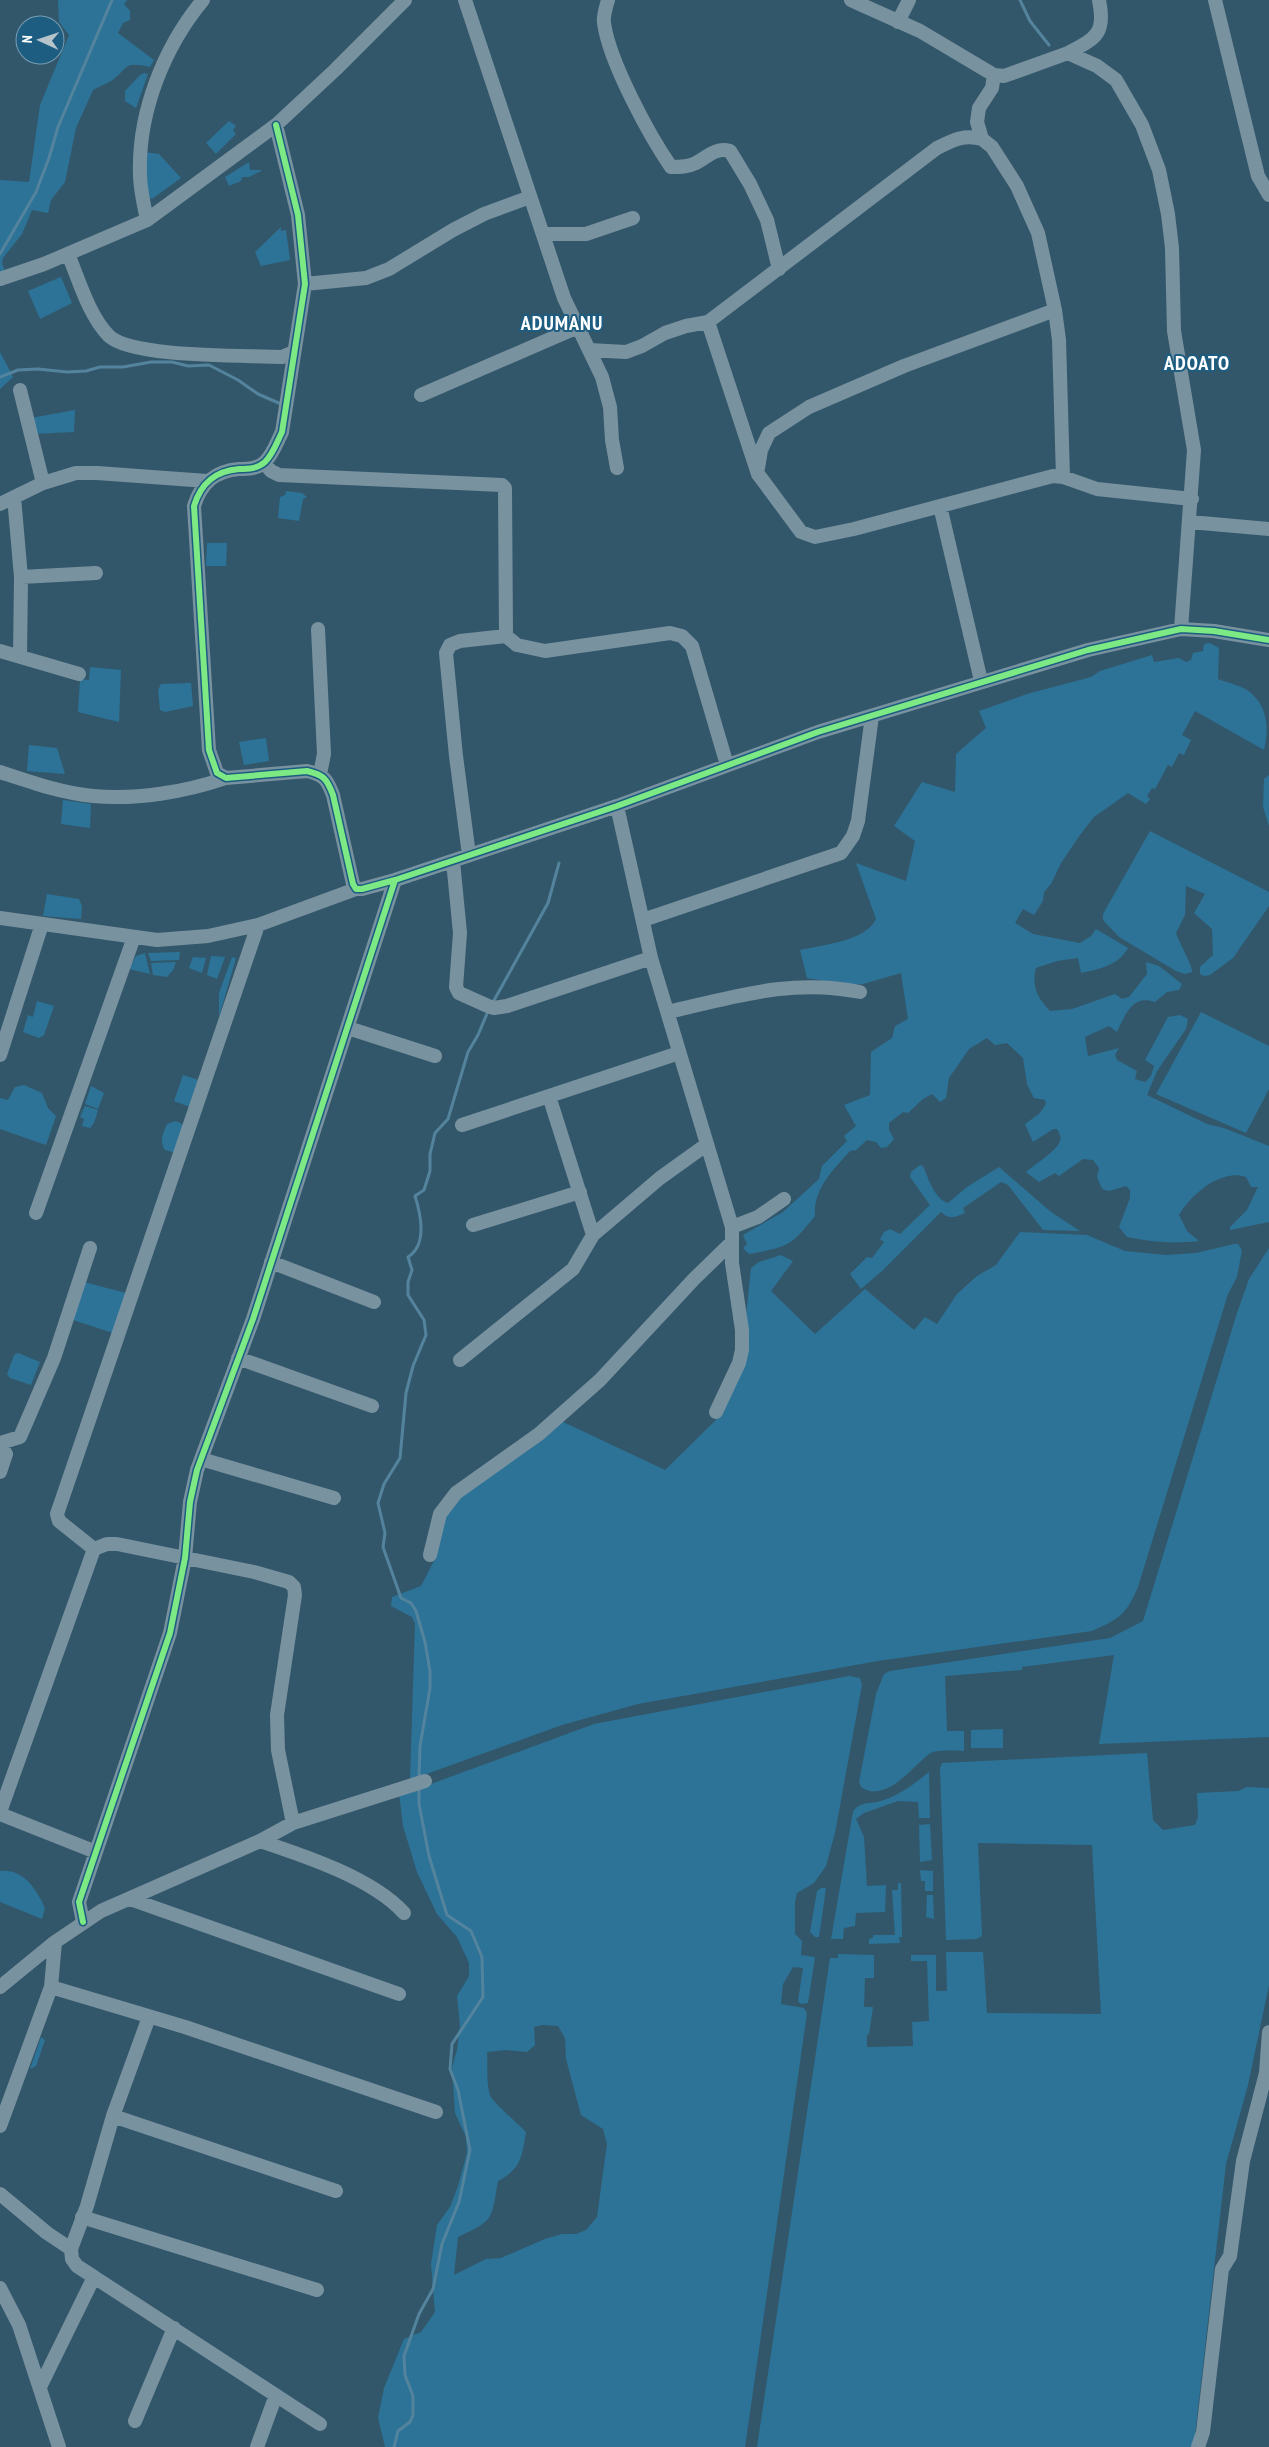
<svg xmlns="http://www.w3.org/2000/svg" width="1269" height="2447" font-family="'PT Sans Narrow',sans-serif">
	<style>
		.green { fill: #2c7397; fill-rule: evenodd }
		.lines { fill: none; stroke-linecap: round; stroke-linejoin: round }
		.stream { stroke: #54849d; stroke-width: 3 }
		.minor { stroke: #7992a0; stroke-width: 14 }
		.cycleway-casing { stroke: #1c5d81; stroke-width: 9 }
		.cycleway { stroke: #7ce984; stroke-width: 6 }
		.labels { text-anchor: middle; stroke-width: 4; stroke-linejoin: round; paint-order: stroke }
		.district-label { font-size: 20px; font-weight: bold; letter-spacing: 1px; fill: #fff; stroke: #1c5d81 }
	</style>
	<rect width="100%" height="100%" fill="#33576a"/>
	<path class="green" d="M 58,0 L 127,0 L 124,4 L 130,11 L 130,20 L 123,23 L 118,33 L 154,60 L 150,67 C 123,61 130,67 111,81 C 106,84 98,87 93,90 L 76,128 L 65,182 L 51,200 L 48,213 L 32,210 L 22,234 L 3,258 L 2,263 L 5,272 L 0,275 L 0,180 L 29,182 L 40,105 L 69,35 L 59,22 Z
		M 144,73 L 148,74 L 136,108 L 125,101 L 125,91 L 140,75 Z
		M 229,121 L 236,126 L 233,130 L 236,134 L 216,154 L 206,143 Z
		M 143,152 L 159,154 L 181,178 L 152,199 L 147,197 Z
		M 249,162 L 250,170 L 261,170 L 261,171 L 249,177 L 242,177 L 241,181 L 229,186 L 225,177 Z
		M 281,227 L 281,231 L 286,230 L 290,260 L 261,266 L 255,252 Z
		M 61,277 L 72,303 L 40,319 L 28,291 Z
		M 0,352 L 13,377 L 0,389 Z
		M 75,410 L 74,432 L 32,434 L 31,418 Z
		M 286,491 L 302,493 L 307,497 L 303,499 L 299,521 L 278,518 L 280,497 L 285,495 Z
		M 207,543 L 227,543 L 226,566 L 206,566 Z
		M 1210,643 L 1219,648 L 1218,679 C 1228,683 1244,686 1251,693 C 1268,708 1269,729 1264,750 L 1195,711 L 1182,735 L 1191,740 L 1184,755 L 1179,753 L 1172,767 L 1168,765 L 1155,789 L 1152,788 L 1147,796 L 1150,799 L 1146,804 L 1128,793 L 1094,817 L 1080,835 L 1061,863 L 1051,884 L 1044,892 L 1043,901 L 1034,915 L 1023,909 L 1015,923 L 1033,934 L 1080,943 L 1091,936 L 1096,929 L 1128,948 C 1118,966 1099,969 1081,973 L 1078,958 L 1057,961 L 1036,968 C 1031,986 1038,999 1050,1011 L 1072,1009 L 1115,994 L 1122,999 L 1129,997 L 1143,979 L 1147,974 L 1146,962 L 1159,966 L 1182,984 L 1179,990 L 1167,992 L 1155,1002 C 1132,994 1125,1015 1117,1032 L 1109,1026 L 1085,1037 L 1088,1056 L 1119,1048 L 1115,1055 L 1117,1060 L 1137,1071 L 1135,1079 L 1145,1082 L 1151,1076 L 1154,1066 L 1145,1060 L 1168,1017 L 1180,1015 L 1188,1019 L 1186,1029 L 1157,1071 L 1147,1095 L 1207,1124 L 1224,1128 L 1269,1146 L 1269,1222 L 1230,1230 L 1230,1227 L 1247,1210 L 1258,1187 L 1251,1187 L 1246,1177 C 1222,1168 1191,1194 1179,1215 L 1187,1231 L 1199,1241 C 1173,1244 1152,1242 1127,1237 L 1119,1227 L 1130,1198 L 1130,1190 L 1126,1186 L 1109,1191 L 1102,1189 L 1097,1177 L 1099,1168 L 1093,1160 L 1083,1159 L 1059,1176 L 1055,1173 L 1039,1182 L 1026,1172 C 1034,1165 1058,1150 1060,1141 C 1062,1137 1059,1133 1057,1129 L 1053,1129 L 1033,1142 L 1025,1124 L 1039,1114 L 1046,1104 L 1045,1100 L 1034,1098 L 1027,1084 L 1023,1058 L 1007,1043 L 995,1045 L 987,1038 L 969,1049 L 949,1078 L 946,1098 L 940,1102 L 932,1094 L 923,1099 L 908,1113 L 903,1112 L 889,1123 L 889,1130 L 894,1139 L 887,1147 L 881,1148 L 876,1142 L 867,1140 L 856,1150 L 850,1151 C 833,1170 813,1189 815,1216 C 791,1246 788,1247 749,1254 L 743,1248 L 747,1244 L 743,1235 L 783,1212 L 819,1179 L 822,1166 L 847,1141 L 844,1136 L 856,1126 L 844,1105 L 870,1095 L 871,1052 L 892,1038 L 895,1026 L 908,1019 L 901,973 L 863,984 L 850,985 L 807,978 L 800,950 C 822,945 866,941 876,919 L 856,863 L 906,881 L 915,841 L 894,826 L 922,782 L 955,792 L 956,754 L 986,728 L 979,711 L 1027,694 L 1091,677 L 1100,671 L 1152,655 L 1154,662 L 1179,658 L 1186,662 L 1191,660 L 1193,653 L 1203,651 L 1204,644 Z
		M 90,667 L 121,670 L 119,722 L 78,712 L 80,679 L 89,680 Z
		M 191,683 L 193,706 L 165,712 L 160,710 L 158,690 L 161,684 Z
		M 266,738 L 269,761 L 244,765 L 239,742 Z
		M 29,745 L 57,748 L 65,774 L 27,771 Z
		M 1269,775 L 1269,826 L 1263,807 L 1264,779 Z
		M 63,800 L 91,804 L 90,828 L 61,824 Z
		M 1150,831 L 1269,892 L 1269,906 L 1233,958 L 1210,975 L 1204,976 L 1200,974 L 1200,967 L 1213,955 L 1212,929 L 1194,913 L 1205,894 L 1186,886 L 1185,915 L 1176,933 C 1179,943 1193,966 1192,972 L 1185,974 L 1176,971 L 1119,937 L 1103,920 L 1103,914 Z
		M 47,894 L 79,899 L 82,906 L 81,919 L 43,916 Z
		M 180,952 L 179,960 L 151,961 L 148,953 Z
		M 145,953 L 150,974 L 129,969 L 136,956 Z
		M 211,956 L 225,957 L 217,979 L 207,975 Z
		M 193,957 L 206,958 L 202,973 L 189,968 Z
		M 232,957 L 236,958 L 219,1017 L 219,993 Z
		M 176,962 L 173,970 L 167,977 L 153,975 L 151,963 Z
		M 37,1001 L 54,1006 L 44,1035 L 39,1038 L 23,1032 L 28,1015 L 33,1017 Z
		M 1201,1012 L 1269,1046 L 1269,1089 L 1246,1133 L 1156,1094 Z
		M 183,1075 L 199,1080 L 190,1107 L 174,1101 Z
		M 24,1085 L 42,1093 L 48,1108 L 56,1116 L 46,1145 L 0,1129 L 0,1098 L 8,1100 L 15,1087 Z
		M 91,1086 L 104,1093 L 98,1109 L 85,1104 Z
		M 85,1106 L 98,1110 L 94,1123 L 90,1128 L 82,1126 L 84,1119 L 80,1117 Z
		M 176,1121 L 184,1125 L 176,1153 L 165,1150 C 159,1141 163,1133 167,1124 Z
		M 920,1165 L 923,1166 C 928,1177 934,1199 948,1203 L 967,1187 L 999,1167 L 1051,1212 L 1080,1231 L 1043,1230 L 1008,1185 L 1001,1182 L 963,1208 L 965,1213 C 956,1217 949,1220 941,1212 L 882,1271 L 861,1289 L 850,1274 L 867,1257 L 872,1258 L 884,1242 L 880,1239 L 884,1232 L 890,1229 L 900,1234 L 930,1205 L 910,1177 L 911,1172 Z
		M 1020,1232 L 1087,1235 L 1125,1251 L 1166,1255 L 1196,1253 L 1234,1244 L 1238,1244 L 1242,1250 L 1237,1277 L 1228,1294 L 1138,1587 C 1126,1615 1119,1619 1092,1631 L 878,1661 L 638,1704 L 562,1725 L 410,1780 L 415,1623 L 412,1617 L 391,1606 L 392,1597 L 421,1586 L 436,1557 L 449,1506 L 559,1420 L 665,1470 L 723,1413 L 740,1373 L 751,1268 L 759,1262 L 781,1255 L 793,1261 L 771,1291 L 815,1334 L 865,1289 L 914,1330 L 925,1317 L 937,1324 L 957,1294 L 977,1276 L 996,1265 Z
		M 1269,1248 L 1269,1737 L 1099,1744 L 1114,1655 L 1022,1667 L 1022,1670 L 945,1676 L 947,1731 L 964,1731 L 964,1751 C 955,1751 936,1749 929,1754 C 912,1767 886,1804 861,1787 L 859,1782 L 876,1694 L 884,1674 L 890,1671 L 1110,1638 L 1143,1621 L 1237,1313 L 1249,1279 Z
		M 84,1282 L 126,1293 L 113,1333 L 73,1320 Z
		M 18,1353 L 40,1362 L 31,1385 L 10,1378 L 7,1374 L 14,1355 Z
		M 849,1676 L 860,1678 L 862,1685 L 835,1833 L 826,1866 L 814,1883 L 797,1893 L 795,1902 L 795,1934 L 802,1941 L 801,1955 L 815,1957 L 808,2003 L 801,2004 L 798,2001 L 803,1968 L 793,1967 L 783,1984 L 781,2004 L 804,2008 L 807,2013 L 745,2447 L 385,2447 L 378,2418 L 384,2388 L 404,2339 L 421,2332 L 435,2312 L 431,2264 L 437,2225 L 450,2207 L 458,2186 L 467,2153 L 466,2137 L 455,2113 L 452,2067 L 457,2050 L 460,2026 L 457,1996 L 469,1976 L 469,1963 L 457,1937 L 437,1914 L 417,1872 L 403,1826 L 399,1793 L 431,1784 L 594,1724 ZM 542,2025 L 558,2026 L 565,2038 L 566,2059 L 581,2115 L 603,2129 L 607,2144 L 597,2217 L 586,2230 L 576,2234 L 562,2234 L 545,2239 L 501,2258 L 486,2259 L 454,2275 L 458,2237 C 495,2220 491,2220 498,2181 C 521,2169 522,2157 526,2132 C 519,2124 493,2103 490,2095 C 486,2083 488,2065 487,2052 L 506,2050 L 527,2052 L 535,2045 L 534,2027 Z
		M 1003,1729 L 1003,1748 L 971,1748 L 971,1730 Z
		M 1147,1753 L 1153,1820 L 1163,1830 L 1195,1825 L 1198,1817 L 1197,1793 L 1238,1791 L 1247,1787 L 1269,1788 L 1269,1985 L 1248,2085 L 1226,2164 L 1195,2435 L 1192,2447 L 757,2447 L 830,1958 L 838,1958 L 838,1954 L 874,1955 L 874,1978 L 865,1978 L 864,2007 L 873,2007 L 869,2034 L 867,2035 L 867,2047 L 913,2046 L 912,2022 L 929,2021 L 927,1961 L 911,1961 L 911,1955 L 936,1955 L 936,1991 L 947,1991 L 946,1952 L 983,1952 L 987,2013 L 1101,2014 L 1092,1845 L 978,1843 L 982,1936 L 976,1939 L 946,1940 L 940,1768 L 942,1763 Z
		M 929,1772 L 930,1818 L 919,1818 L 918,1802 L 898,1801 L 864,1813 L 856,1819 L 864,1837 L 867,1886 L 886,1885 L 885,1912 L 856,1913 L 855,1926 L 844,1928 L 843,1939 L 831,1939 L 853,1812 C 859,1801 871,1804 881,1801 C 900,1795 914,1784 929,1772 Z
		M 930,1824 L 932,1860 L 920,1862 L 919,1825 Z
		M 920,1870 L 933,1871 L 933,1891 L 925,1891 L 925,1881 L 921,1881 Z
		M 0,1871 C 24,1869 36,1889 45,1908 L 42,1919 L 0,1902 Z
		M 898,1883 L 901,1883 L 902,1937 L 899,1937 L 900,1943 L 869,1944 L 869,1939 L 873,1938 L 873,1935 L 895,1935 L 892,1890 L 898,1890 Z
		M 821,1888 L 826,1888 L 819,1937 L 815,1937 L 810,1932 L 817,1891 Z
		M 927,1895 L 933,1895 L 934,1919 L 926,1917 Z
		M 41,2037 L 45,2040 L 36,2066 L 30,2069 Z"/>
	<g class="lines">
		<path class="stream" d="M 1020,0 L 1030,21 L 1049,45
			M 0,254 L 36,192 L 49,158 L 58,127 L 112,0
			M 0,377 L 18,370 L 38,369 L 67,372 L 86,371 L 100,367 L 123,367 L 151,362 L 172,362 L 188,366 L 209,365 L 238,380 L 258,394 L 281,404
			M 492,1004 L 548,903 L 559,863
			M 419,1779 L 420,1746 L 430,1688 L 430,1671 L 425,1642 L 416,1611 L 411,1603 L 401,1598 L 383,1547 L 385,1533 L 378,1503 L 384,1484 L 400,1458 L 406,1393 L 413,1366 L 426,1335 L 424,1320 L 408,1295 L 408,1282 L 412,1270 L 408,1257 C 427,1245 421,1215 415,1196 L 424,1190 L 430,1171 L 430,1154 L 435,1133 L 448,1119 L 468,1052 L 478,1035 L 489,1009
			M 394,2447 L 398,2431 L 410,2422 L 413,2415 L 413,2396 L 405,2375 L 404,2356 L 419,2314 L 433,2289 L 442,2244 L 459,2202 L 470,2150 L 458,2090 L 450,2069 L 452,2044 L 483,1997 L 482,1957 L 471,1931 L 447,1915 L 429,1856 L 419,1804 L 419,1788"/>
		<path class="minor" d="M 465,0 L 564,298 L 602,377 L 610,407 L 612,440 L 617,468
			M 608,0 C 606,7 603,16 604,23 C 609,61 649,135 671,167 C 680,167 688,167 696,163 C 707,157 716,147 730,151 L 750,184 L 767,220 L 779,269
			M 851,0 L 920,31 L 994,75 L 1004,76 L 1068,53
			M 1099,0 C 1106,34 1096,38 1068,53 L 1097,66 L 1116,80 L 1142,125 L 1159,170 L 1168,214 L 1172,248 L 1174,331 L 1194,450 L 1181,629
			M 1215,0 L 1258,176 L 1269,195
			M 898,22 L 909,0
			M 994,75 L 992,88 L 979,108 L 977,122 L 982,139 L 992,147 L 1017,186 L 1038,233 L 1055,310 L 1059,340 L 1063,477
			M 276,125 L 298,215 L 305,284 L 282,432 C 277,442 273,454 265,462 C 257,469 248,469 239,469 C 215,471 201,483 194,506 L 209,750 L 217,773 L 226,778 L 307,771 C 324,775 327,779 333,795 L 353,884 L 356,889 L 362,889 L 395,880 L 617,806 L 818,732 L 1088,650 L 1181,629 L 1214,631 L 1269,640
			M 147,220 C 144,205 140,189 140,174 C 138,112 164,47 203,0
			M 545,234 L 586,234 L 633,218
			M 68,254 C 79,280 89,316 109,336 C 132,358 246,355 282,357 L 294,352
			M 0,279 L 44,264 L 147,220 L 276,125 L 335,70 L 405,0
			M 305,284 L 366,278 L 389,269 L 453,230 L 484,214 L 530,197
			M 708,322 L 758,474 L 801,532 L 815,537 L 854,529 L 1053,476 L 1063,477 L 1097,489 L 1192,499
			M 589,350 L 626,352 L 642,346 L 665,333 L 686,326 L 708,322 L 937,148 C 953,140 964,134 982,139
			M 20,390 L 43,483
			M 421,395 L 578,327
			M 264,463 L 271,471 L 279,475 L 502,485 L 505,488 L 506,636 L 517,645 L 545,651 L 670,633 L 682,636 L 692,646 L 727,765
			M 758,468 L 761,450 L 769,433 L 809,407 L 904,366 L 1055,310
			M 14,497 L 21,577 L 20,657
			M 0,504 L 43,483 L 76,473 L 97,473 L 207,481
			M 940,506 L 981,681
			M 1190,522 L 1269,529
			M 21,577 L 96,573
			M 318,629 L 324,754 L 320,774
			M 0,651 L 79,674
			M 0,772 C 30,782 61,793 93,796 C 137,800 185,792 226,778
			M 617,806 L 651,958 L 732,1227 L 732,1263 L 742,1330 L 742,1350 L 739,1363 L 716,1412
			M 469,855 L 456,756 L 446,653 L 450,645 L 460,641 L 506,636
			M 453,861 L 460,933 L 456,987 L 459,993 L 488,1006 L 494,1008 L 507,1006 L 651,958
			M 0,918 L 157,940 L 208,936 L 258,925 L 356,889
			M 643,920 L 841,853 L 853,836 L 858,821 L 872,716
			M 668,1012 C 734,997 792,978 860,992
			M 348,1028 L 435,1056
			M 0,1055 L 42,924
			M 549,1096 L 593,1235
			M 462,1125 L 679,1053
			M 36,1213 L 134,937
			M 473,1225 L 580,1192
			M 732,1227 L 758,1217 L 784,1199
			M 271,1262 L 374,1302
			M 238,1358 L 372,1406
			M 460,1360 L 573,1269 L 593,1235 L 660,1178 L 706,1145
			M 0,1443 L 20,1437 L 54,1358 L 90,1248
			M 0,1443 L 6,1454 L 0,1472
			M 201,1459 L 334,1498
			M 94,1549 L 107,1544 L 117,1544 L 254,1572 L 289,1582 L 294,1587 L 295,1595 L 277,1715 L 278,1750 L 293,1823
			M 430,1555 L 440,1514 L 456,1493 L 539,1434 L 600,1380 L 694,1279 L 731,1243
			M 0,1812 L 94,1549 L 59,1521 L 57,1514 L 258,925
			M 0,1814 L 96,1852
			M 260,1841 C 305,1856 372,1878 404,1913
			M 130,1899 L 399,1994
			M 83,1922 L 79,1902 L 170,1633 L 185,1558 L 190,1502 L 197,1470 L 253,1319 L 395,880
			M 0,1987 L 55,1942 L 101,1911 L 260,1841 L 293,1823 L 425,1781
			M 51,1987 L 185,2027 L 436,2112
			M 113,2116 L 336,2191
			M 0,2126 L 51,1987 L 55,1942
			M 0,2194 L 47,2233 L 71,2249
			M 82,2217 L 317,2290
			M 94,2277 L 320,2424
			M 0,2288 L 19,2325 L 59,2447
			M 40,2387 L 94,2277 L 77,2266 L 72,2259 L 71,2249 L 87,2206 L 113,2116 L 149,2017
			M 135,2421 L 174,2328
			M 257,2447 L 276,2395
			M 1198,2447 L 1203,2432 L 1222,2269 L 1230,2256 L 1243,2161 L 1266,2073 L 1269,2032"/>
		<defs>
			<path id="cycleway" d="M 276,125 L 298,215 L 305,284 L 282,432 C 277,442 273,454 265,462 C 257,469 248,469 239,469 C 215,471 201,483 194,506 L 209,750 L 217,773 L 226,778 L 307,771 C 324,775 327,779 333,795 L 353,884 L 356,889 L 362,889 L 395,880 L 617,806 L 818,732 L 1088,650 L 1181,629 L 1214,631 L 1269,640
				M 83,1922 L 79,1902 L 170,1633 L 185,1558 L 190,1502 L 197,1470 L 253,1319 L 395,880"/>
		</defs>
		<use href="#cycleway" class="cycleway-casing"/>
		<use href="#cycleway" class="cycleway"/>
	</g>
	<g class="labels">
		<g class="district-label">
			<text x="562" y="330">ADUMANU</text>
			<text x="1197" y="370">ADOATO</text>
		</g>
	</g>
	<g transform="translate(40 40) rotate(273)"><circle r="24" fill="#1c5d81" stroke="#779eb3"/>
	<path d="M0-4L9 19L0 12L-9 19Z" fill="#b8c4cb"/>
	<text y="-8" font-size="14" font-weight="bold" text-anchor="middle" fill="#ffffff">N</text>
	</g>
</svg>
